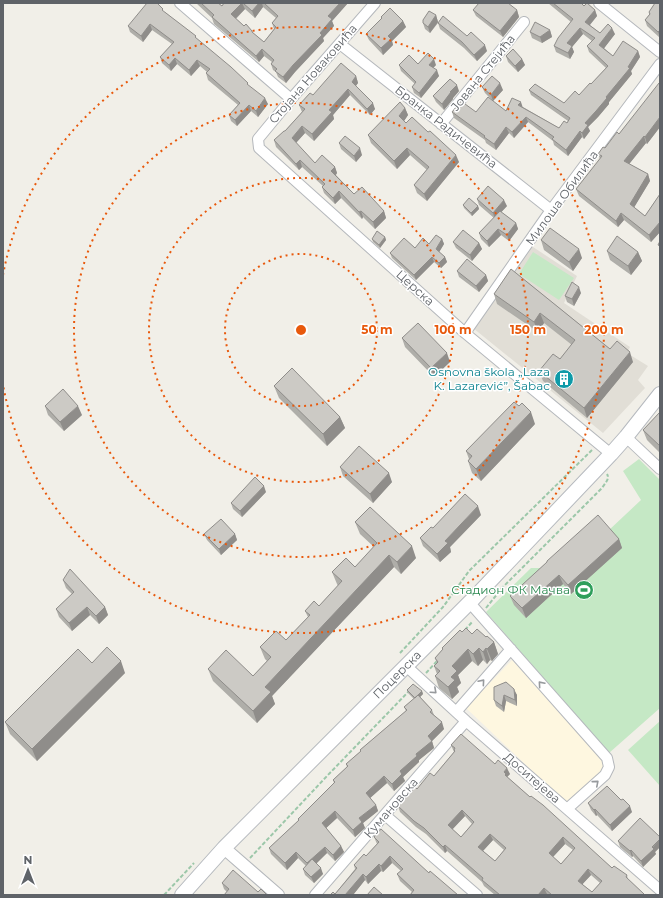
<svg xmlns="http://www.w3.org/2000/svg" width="663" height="898" font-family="Montserrat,sans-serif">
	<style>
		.commercial { fill: #fef7e0 }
		.education { fill: #e1ded6 }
		.grass { fill: #c5e8c5 }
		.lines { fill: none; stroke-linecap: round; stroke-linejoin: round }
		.minor-casing { stroke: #b5b8bc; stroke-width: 12 }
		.tertiary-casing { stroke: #b5b8bc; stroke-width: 14 }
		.secondary-casing { stroke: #b6babf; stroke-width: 16 }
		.path { stroke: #9cc7a9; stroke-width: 2; stroke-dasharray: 4 2; stroke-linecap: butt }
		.minor { stroke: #fff; stroke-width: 10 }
		.tertiary { stroke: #fff; stroke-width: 12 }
		.secondary { stroke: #fff; stroke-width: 14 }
		.wall { fill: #afaea9; fill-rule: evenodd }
		.shaded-wall { fill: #8f8d8a }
		.building { fill: #cccac5; stroke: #8f8d8a; fill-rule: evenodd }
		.oneway { stroke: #979a9d }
		.ring { fill: none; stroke: #e8590c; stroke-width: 2; stroke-dasharray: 2 4 }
		.labels { text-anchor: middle; stroke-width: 3; stroke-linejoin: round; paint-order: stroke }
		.street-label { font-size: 12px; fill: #5f6368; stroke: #fff }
		.culture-label { font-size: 12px; fill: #0d838f; stroke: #fff; text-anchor: end }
		.leisure-label { font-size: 12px; fill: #27864d; stroke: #fff; text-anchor: end }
		.centre { fill: #e8590c; stroke: #fff; stroke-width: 2 }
		.ring-label { font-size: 12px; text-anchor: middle; font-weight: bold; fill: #e8590c; stroke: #fff; stroke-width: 3; stroke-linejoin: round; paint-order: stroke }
	</style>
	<rect width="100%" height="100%" fill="#f1efe8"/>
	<path class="commercial" d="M 512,660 L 604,762 L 604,770 L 566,803 L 466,708 Z"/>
	<path class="education" d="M 530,245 L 577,276 L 564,303 L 630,347 L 627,353 L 648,366 L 638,380 L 645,388 L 603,433 L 473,328 Z"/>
	<path class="grass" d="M 533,252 L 574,278 L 559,300 L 519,274 Z
		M 639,459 L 660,480 L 660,708 L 609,753 L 486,612 L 531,568 L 549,568 L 608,531 L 641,500 L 623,471 Z
		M 660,721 L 660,786 L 628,750 Z"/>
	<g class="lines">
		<defs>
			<path id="minor" d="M 180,3 L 291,99
				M 375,3 L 291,99 L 258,139 L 259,148 L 465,333 L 611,454
				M 599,3 L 660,52
				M 340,44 L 551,210
				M 441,124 L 524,22
				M 465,333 L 551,210 L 660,64
				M 626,437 L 660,469
				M 469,602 L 607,758 L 609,767 L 605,775 L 567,809
				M 405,665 L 466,721 L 660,890
				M 456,712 L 511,649
				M 385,815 L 477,895
				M 315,895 L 466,721"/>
			<path id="tertiary" d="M 224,848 L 278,895"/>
			<g id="secondary">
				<path id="s1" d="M 182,895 L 224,848 L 474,598 L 611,454 L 626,437 L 660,394"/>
			</g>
		</defs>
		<use href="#minor" class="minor-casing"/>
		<use href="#tertiary" class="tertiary-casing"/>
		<use href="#secondary" class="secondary-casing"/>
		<path class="path" d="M 486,608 L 502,588 L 602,488 C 605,483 610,479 607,474
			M 465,630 L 473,621
			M 400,653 L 443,607 L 469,571 L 592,450
			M 426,673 L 437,661
			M 250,858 L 327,776 L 410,690
			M 164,895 L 194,863"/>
		<use href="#minor" class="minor"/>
		<use href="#tertiary" class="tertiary"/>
		<use href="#secondary" class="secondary"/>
	</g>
	<path class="wall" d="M 196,3 L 218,3 L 222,6 L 224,3 L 348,3 L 332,21 L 334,26 L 323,38 L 324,41 L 295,72 L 286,83 L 278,77 L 276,72 L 273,70 L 271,64 L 272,62 L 264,56 L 259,62 L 220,29 L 214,24 L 212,18 ZM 263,7 L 276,18 L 272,23 L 274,29 L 264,42 L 253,33 L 252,31 L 244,26 L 236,19 L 245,9 L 255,18 Z
		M 548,3 L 581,3 L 584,6 L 595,10 L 597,16 L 590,25 L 600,33 L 615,34 L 604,48 L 613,56 L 638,51 L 640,57 L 631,71 L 632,74 L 609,102 L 609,104 L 598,117 L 588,127 L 590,131 L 584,139 L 582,137 L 568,156 L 554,145 L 553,141 L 528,122 L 514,138 L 509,133 L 496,150 L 486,143 L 485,140 L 454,118 L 452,112 L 476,112 L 506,111 L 523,107 L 559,128 L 567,123 L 568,121 L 531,95 L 529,90 L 564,103 L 579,95 L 591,84 L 606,68 L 589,52 L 587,46 L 592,41 L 583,34 L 572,47 L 574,52 L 570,59 L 556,52 L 554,46 L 571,22 Z
		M 660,3 L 660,38 L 647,26 L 645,20 L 649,15 L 649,12 Z
		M 473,10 L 517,10 L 519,17 L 503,37 L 476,16 Z
		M 165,12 L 196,38 L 249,86 L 268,104 L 258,117 L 251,111 L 237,126 L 231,121 L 229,115 L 238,105 L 208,80 L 206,73 L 207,72 L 200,66 L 191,76 L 177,64 L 171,71 L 162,63 L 160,57 L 172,44 L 152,30 L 143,42 L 130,32 L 128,26 Z
		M 436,15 L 438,22 L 487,51 L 477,61 L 464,48 L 440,29 L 438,23 L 430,33 L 425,29 L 423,23 Z
		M 381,17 L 403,21 L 406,27 L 392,41 L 393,45 L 383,55 L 369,40 L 366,34 L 382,18 Z
		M 550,30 L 552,37 L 542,43 L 532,38 L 530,32 Z
		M 506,56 L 522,59 L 525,65 L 518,72 L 508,62 Z
		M 418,64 L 436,65 L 433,68 L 439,76 L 421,98 L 414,93 L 412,87 L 415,84 L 401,71 L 399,65 Z
		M 356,76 L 358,83 L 356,86 L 375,109 L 370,115 L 350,95 L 333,115 L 334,119 L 314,141 L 305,133 L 296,143 L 315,163 L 335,167 L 337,173 L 336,175 L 354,194 L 384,211 L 386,218 L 375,229 L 363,217 L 362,219 L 341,198 L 335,204 L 324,193 L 322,187 L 323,186 L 302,167 L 299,170 L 276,147 L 274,140 L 285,131 L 302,112 L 299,105 L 313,95 Z
		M 660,84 L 660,127 L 647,144 L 646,143 L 629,164 L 648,174 L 650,181 L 634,207 L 645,216 L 660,194 L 660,232 L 651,242 L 624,220 L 618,227 L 579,196 L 576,189 L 600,159 L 598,154 L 619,134 Z
		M 482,87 L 503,90 L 493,101 L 485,93 Z
		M 459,91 L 453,98 L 453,99 L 444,110 L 436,102 L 433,96 Z
		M 405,108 L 408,115 L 404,121 L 459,162 L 427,201 L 417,193 L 414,185 L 427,170 L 410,155 L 397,169 L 371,143 L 368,135 Z
		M 339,143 L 362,155 L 356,162 L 341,149 Z
		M 477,199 L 507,206 L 501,212 L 516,223 L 518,229 L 509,241 L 501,235 L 489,247 L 481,239 L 479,233 L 494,218 L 479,205 Z
		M 463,205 L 478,206 L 479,209 L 472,216 L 464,208 Z
		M 385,237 L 386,240 L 380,248 L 373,242 L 372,239 Z
		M 442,239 L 444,244 L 439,252 L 445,257 L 447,262 L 441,268 L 434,262 L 416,280 L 392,258 L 390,253 L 429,244 Z
		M 541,240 L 582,258 L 573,271 L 544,250 Z
		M 453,242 L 479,243 L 482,249 L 472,261 L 456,248 Z
		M 607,251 L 638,252 L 642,261 L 631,275 L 610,260 Z
		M 511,269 L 610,349 L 633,362 L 587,418 L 543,381 L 539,371 L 560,359 L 572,345 L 544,323 L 538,332 L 497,304 L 494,294 Z
		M 457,271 L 486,275 L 488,281 L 479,292 L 459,277 Z
		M 581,293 L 574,306 L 567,302 L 565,296 Z
		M 402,338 L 450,362 L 434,377 L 405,347 Z
		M 274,386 L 340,417 L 345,428 L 327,446 L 279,398 Z
		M 45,406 L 82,415 L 64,431 L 48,415 Z
		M 660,412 L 660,453 L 647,440 L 643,430 Z
		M 535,424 L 481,481 L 472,473 L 468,461 L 469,459 L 466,451 Z
		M 340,467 L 392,482 L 373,503 L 343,476 Z
		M 266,492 L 242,517 L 233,509 L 231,503 Z
		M 481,515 L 450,547 L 451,552 L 440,562 L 423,546 L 420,538 L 433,528 Z
		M 355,522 L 416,558 L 401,574 L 394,567 L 272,696 L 275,704 L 257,723 L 213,681 L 208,669 L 253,676 L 267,661 L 265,659 L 260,647 L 286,640 L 308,617 L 305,611 L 319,606 L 338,586 L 337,584 L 332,572 L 355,567 L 374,547 L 360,534 Z
		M 204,534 L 235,534 L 237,540 L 221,555 L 207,540 Z
		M 619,539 L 622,548 L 571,594 L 563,584 L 526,618 L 514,605 L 510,596 L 547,562 L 547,561 Z
		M 63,580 L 105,607 L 108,615 L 99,624 L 90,615 L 72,631 L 59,617 L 56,609 L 72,594 L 66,588 Z
		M 462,632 L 472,634 L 486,637 L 494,642 L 498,654 L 492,661 L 490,660 L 487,664 L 483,660 L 478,666 L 472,661 L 458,675 L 461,683 L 457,687 L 459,692 L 452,699 L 439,688 L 435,676 L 437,674 L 434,666 L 437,663 L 435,658 L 443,649 L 442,648 Z
		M 92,663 L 125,673 L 37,761 L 10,734 L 5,722 Z
		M 506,682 L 517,695 L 517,706 L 506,701 L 504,712 L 496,706 L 494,700 Z
		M 407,690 L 422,691 L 423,694 L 420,697 L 432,710 L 434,715 L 444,729 L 432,741 L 434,748 L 419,760 L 419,762 L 403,777 L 405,781 L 394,791 L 387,783 L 370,798 L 376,805 L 378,811 L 363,823 L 365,828 L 355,837 L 337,818 L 326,828 L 341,846 L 344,852 L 335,861 L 327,853 L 316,863 L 323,874 L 314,883 L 305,875 L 303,869 L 306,866 L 298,858 L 287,870 L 271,854 L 269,848 L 298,821 L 298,819 L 334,783 L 333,780 L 347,767 L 346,764 L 361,751 L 360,750 L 406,711 L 404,707 L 414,699 L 408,693 Z
		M 451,745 L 495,764 L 510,774 L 507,777 L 612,868 L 627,875 L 628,880 L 644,894 L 644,895 L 548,895 L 547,894 L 546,895 L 495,895 L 484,886 L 482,882 L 447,851 L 445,853 L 426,834 L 416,827 L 400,812 L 398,806 L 417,789 L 434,776 L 454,752 ZM 465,816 L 472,824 L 461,837 L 452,829 ZM 493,840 L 504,850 L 495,861 L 483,851 ZM 565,844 L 573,850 L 561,864 L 553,857 ZM 591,875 L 600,883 L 592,892 L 582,884 Z
		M 588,803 L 632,812 L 612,831 L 597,815 L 596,816 L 591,810 Z
		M 374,837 L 429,873 L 458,895 L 410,895 L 412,892 L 400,881 L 397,874 L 401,871 L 392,863 L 383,872 L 381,871 L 368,884 L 365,880 L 353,895 L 330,895 L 335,894 L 355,869 L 354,865 L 366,856 L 377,844 Z
		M 660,837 L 660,847 L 655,852 L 656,854 L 643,867 L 633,856 L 632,857 L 620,847 L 618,841 Z
		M 222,883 L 258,892 L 227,892 L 224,889 Z"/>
	<path class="shaded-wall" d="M 242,3 L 245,9 L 233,21 L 231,14 Z
		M 259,3 L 262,3 L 263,7 L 255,18 L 252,11 Z
		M 340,3 L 348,3 L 332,21 L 334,26 L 323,38 L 324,41 L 295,72 L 286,83 L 283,77 L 320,33 L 328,16 Z
		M 517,10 L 519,17 L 503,37 L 500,31 Z
		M 595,10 L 597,16 L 588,27 L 585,22 Z
		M 436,15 L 438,22 L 430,33 L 428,27 Z
		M 403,21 L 406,27 L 392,41 L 393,45 L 383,55 L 381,48 L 388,36 Z
		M 150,24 L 152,30 L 143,42 L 141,36 Z
		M 580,28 L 583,34 L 572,47 L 574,52 L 570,59 L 568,53 L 567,43 Z
		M 612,28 L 615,34 L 602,51 L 599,45 Z
		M 550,30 L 552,37 L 542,43 L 540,37 Z
		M 660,30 L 660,37 L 658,32 Z
		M 485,45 L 487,51 L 477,61 L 474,55 Z
		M 262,49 L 264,56 L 259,62 L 256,56 Z
		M 638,51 L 640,57 L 631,71 L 632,74 L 609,102 L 609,104 L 598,117 L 588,127 L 590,131 L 584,139 L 582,133 L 585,123 L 606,97 L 628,67 Z
		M 175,58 L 177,64 L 171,71 L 169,65 Z
		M 434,59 L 436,65 L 431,70 L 429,65 Z
		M 522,59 L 525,65 L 518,72 L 515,66 Z
		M 197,60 L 200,66 L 191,76 L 189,70 Z
		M 437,70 L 439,76 L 421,98 L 419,93 Z
		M 356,76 L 358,83 L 354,88 L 352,82 Z
		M 500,83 L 503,90 L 493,101 L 491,95 Z
		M 457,85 L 459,91 L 453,98 L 453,99 L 444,110 L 442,104 L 450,92 Z
		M 348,89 L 350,95 L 333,115 L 334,119 L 314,141 L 312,134 L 329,110 Z
		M 265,98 L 268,104 L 258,117 L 256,111 Z
		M 521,102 L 523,108 L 518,105 Z
		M 373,103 L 375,109 L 370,115 L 367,109 Z
		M 249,105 L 251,111 L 237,126 L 235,120 Z
		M 405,108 L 408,115 L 402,124 L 399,116 Z
		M 526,117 L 528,122 L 514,138 L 512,132 Z
		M 660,117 L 660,127 L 647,144 L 645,137 Z
		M 302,126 L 305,133 L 294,145 L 292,138 Z
		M 506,127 L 509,133 L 496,150 L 494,144 Z
		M 580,131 L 582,137 L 568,156 L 566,150 Z
		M 644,136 L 646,143 L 626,168 L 624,161 Z
		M 360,148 L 362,155 L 356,162 L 354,156 Z
		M 407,148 L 410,155 L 397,169 L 394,161 Z
		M 456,155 L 459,162 L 427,201 L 424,194 Z
		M 300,160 L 302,167 L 299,170 L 296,164 Z
		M 335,167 L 337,173 L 334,177 L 331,171 Z
		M 648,174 L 650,181 L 632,211 L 630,204 Z
		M 339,191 L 341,198 L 335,204 L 333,198 Z
		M 504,200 L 507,206 L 495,219 L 493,213 Z
		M 478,206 L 479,209 L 472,216 L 471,213 Z
		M 361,211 L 363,217 L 362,219 L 359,212 Z
		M 384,211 L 386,218 L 375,229 L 373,222 Z
		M 621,213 L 624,220 L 618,227 L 616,221 Z
		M 660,222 L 660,232 L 651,242 L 649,235 Z
		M 516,223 L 518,229 L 509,241 L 507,235 Z
		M 498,229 L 501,235 L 489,247 L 487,241 Z
		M 385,237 L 386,240 L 380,248 L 379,245 Z
		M 442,239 L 444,244 L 438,254 L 436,249 Z
		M 479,243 L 482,249 L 472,261 L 470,255 Z
		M 579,249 L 582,258 L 573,271 L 569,262 Z
		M 638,252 L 642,261 L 631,275 L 628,266 Z
		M 432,257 L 434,262 L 416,280 L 414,275 Z
		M 445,257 L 447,262 L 441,268 L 439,263 Z
		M 486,275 L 488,281 L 479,292 L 476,286 Z
		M 579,287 L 581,293 L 574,306 L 572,299 Z
		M 540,313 L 544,323 L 538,332 L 534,322 Z
		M 630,352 L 633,362 L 587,418 L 584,408 Z
		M 447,353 L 450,362 L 434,377 L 431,368 Z
		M 78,406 L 82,415 L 64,431 L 60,422 Z
		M 531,412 L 535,424 L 481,481 L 476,469 Z
		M 340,417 L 345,428 L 327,446 L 323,434 Z
		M 389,473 L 392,482 L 373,503 L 370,494 Z
		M 264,486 L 266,492 L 242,517 L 240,511 Z
		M 478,506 L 481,515 L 450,547 L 451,552 L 440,562 L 437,554 L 445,541 Z
		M 235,534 L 237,540 L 221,555 L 219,549 Z
		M 619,539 L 622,548 L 571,594 L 568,585 Z
		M 412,546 L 416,558 L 401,574 L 397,562 Z
		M 389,555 L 394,567 L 272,696 L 275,704 L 257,723 L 253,711 L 265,687 Z
		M 559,575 L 563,584 L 526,618 L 522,608 Z
		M 87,607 L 90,615 L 72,631 L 69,623 Z
		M 105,607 L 108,615 L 99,624 L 96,616 Z
		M 494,642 L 498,654 L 492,661 L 487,649 Z
		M 479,648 L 483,660 L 478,666 L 473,654 Z
		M 486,648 L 490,660 L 487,664 L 483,652 Z
		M 468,649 L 472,661 L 458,675 L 461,683 L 457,687 L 459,692 L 452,699 L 448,687 L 451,677 L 452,666 Z
		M 121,661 L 125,673 L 37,761 L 32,749 Z
		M 514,689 L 517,695 L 517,706 L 515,700 Z
		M 422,691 L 423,694 L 416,701 L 415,698 Z
		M 504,695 L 506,701 L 504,712 L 502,706 Z
		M 442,722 L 444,729 L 432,741 L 434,748 L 419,760 L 419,762 L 403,777 L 405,781 L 394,791 L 392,784 L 400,771 L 416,754 L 428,736 Z
		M 507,768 L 510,774 L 507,777 L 507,781 L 504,772 Z
		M 384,776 L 387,783 L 369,799 L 366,793 Z
		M 376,805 L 378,811 L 363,823 L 365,828 L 355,837 L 353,830 L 359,818 Z
		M 630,806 L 632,812 L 612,831 L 610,825 Z
		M 595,809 L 597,815 L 596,816 L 594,810 Z
		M 462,810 L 465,816 L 451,831 L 448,825 Z
		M 335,811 L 337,818 L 324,830 L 322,823 Z
		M 490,834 L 493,840 L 481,853 L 478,847 Z
		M 563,837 L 565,844 L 551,859 L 549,853 Z
		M 660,839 L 660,847 L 655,852 L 656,854 L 643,867 L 641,861 Z
		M 445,845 L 447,851 L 445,853 L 443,847 Z
		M 341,846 L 344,852 L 335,861 L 333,855 Z
		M 325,847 L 327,853 L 310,870 L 307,863 Z
		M 631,850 L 633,856 L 632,857 L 630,851 Z
		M 296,852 L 298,858 L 287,870 L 285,863 Z
		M 390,856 L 392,863 L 383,872 L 381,866 Z
		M 379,864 L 381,871 L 368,884 L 366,877 Z
		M 321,868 L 323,874 L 314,883 L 311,877 Z
		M 588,869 L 591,875 L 580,887 L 578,881 Z
		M 363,874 L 365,880 L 353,895 L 345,895 Z
		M 544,888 L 547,894 L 546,895 L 538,895 Z"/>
	<path class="building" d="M 147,3 L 157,3 L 163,9 L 162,10 L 196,36 L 195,37 L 231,67 L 248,83 L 247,84 L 265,98 L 256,111 L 249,105 L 235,120 L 229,115 L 240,103 L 206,73 L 210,69 L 197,60 L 189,70 L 175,58 L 169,65 L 160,57 L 174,42 L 150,24 L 141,36 L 128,26 Z
		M 201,3 L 218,3 L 222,6 L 224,3 L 242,3 L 231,14 L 244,26 L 246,24 L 252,31 L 252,32 L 264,42 L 276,27 L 272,23 L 278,16 L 264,3 L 340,3 L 328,16 L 332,19 L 320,33 L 322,35 L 293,65 L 283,77 L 275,71 L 277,69 L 271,64 L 274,60 L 262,49 L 256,56 L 212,17 L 214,15 Z
		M 243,3 L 259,3 L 252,11 Z
		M 479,3 L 508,3 L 517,10 L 500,31 L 473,10 Z
		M 553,3 L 581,3 L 584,6 L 587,3 L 595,10 L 585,22 L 600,33 L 608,24 L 612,28 L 599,45 L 613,56 L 623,41 L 638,51 L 628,67 L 630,68 L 606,97 L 607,98 L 596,111 L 585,123 L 588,125 L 582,133 L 580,131 L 566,150 L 552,139 L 554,137 L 526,117 L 512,132 L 506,127 L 494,144 L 484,137 L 485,136 L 452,112 L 461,101 L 476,112 L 488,97 L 506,111 L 512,98 L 521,102 L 518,105 L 559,128 L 564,121 L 567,123 L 570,118 L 529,90 L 535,84 L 564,103 L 575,91 L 579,95 L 590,83 L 591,84 L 608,66 L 587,46 L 595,38 L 580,28 L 567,43 L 572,46 L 568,53 L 554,46 L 558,38 L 573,19 Z
		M 655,3 L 660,3 L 660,30 L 658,32 L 645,20 L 650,14 L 649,12 Z
		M 390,8 L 403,21 L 388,36 L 391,39 L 381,48 L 366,34 L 382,18 L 381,17 Z
		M 429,11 L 436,15 L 428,27 L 423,23 L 423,20 Z
		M 443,16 L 467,36 L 471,32 L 485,45 L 474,55 L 462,42 L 438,23 Z
		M 535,22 L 550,30 L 540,37 L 530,32 Z
		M 513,49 L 522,59 L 515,66 L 506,56 Z
		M 428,53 L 434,59 L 429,65 L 437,70 L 419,93 L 412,87 L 416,82 L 399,65 L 409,55 L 418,64 Z
		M 341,63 L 356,76 L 352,82 L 373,103 L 367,109 L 348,89 L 329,110 L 332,112 L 312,134 L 302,126 L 292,138 L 315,163 L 322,155 L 335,167 L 331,171 L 354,194 L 362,187 L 384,211 L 373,222 L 361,211 L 359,212 L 339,191 L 333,198 L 322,187 L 325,184 L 300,160 L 296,164 L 274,140 L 284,131 L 285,131 L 305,109 L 299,105 L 310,93 L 313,95 Z
		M 492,76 L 500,83 L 491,95 L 482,87 Z
		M 450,79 L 457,85 L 450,92 L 451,92 L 442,104 L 433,96 Z
		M 659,83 L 660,84 L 660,117 L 645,137 L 644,136 L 624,161 L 648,174 L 630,204 L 645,216 L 660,194 L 660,222 L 649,235 L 621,213 L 616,221 L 576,189 L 602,156 L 598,154 L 603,147 L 605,148 L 617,132 L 619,134 Z
		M 400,102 L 405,108 L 399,116 L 406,123 L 412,117 L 428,132 L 430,131 L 456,155 L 424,194 L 414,185 L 429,167 L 407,148 L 394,161 L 368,135 Z
		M 345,136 L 360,148 L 354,156 L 339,143 Z
		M 488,186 L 504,200 L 493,213 L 477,199 Z
		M 469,198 L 478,206 L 471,213 L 463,205 Z
		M 500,211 L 516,223 L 507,235 L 498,229 L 487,241 L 479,233 Z
		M 550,228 L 579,249 L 569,262 L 541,240 Z
		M 463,230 L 479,243 L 470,255 L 453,242 Z
		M 377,231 L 385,237 L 379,245 L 372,239 Z
		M 436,235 L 442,239 L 436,249 L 445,257 L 439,263 L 432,257 L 414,275 L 390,253 L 404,238 L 415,248 L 423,238 L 429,244 Z
		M 617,236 L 638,252 L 628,266 L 607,251 Z
		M 660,241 L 660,246 L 658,245 Z
		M 467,259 L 486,275 L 476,286 L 457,271 Z
		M 511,269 L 610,349 L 617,341 L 630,352 L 584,408 L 539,371 L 553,354 L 560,359 L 575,340 L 540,313 L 534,322 L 494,294 Z
		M 572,282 L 579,287 L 572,299 L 565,296 Z
		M 418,323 L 447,353 L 431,368 L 402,338 Z
		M 292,368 L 340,417 L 323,434 L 274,386 Z
		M 63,389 L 78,406 L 60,422 L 45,406 Z
		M 514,402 L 519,406 L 522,403 L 531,412 L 476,469 L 468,461 L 472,456 L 466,451 Z
		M 660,412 L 660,446 L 643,430 Z
		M 359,446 L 389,473 L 370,494 L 340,467 Z
		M 255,477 L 264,486 L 240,511 L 231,503 Z
		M 465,494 L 478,506 L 445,541 L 448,543 L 437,554 L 420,538 L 431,527 L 433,528 Z
		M 370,507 L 412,546 L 397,562 L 389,555 L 265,687 L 271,692 L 253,711 L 208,669 L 226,650 L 253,676 L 271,657 L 260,647 L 276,631 L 286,640 L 310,615 L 305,611 L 314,601 L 319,606 L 342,581 L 332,572 L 346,558 L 355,567 L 377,543 L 355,522 Z
		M 598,515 L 619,539 L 568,585 L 559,575 L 522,608 L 510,596 L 547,562 L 547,561 Z
		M 221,519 L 235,534 L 219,549 L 204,534 Z
		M 70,569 L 105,607 L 96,616 L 87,607 L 69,623 L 56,609 L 74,592 L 63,580 Z
		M 466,628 L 472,634 L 477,629 L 486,637 L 487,636 L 494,642 L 487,649 L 486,648 L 483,652 L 479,648 L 473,654 L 468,649 L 452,666 L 457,671 L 451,677 L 455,680 L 448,687 L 435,676 L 440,671 L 434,666 L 438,662 L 435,658 L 443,649 L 442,648 L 460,630 L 462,632 Z
		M 107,647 L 121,661 L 32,749 L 5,722 L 78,649 L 92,663 Z
		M 506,682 L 514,689 L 515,700 L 504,695 L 502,706 L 494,700 L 494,687 Z
		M 413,684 L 422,691 L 415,698 L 407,690 Z
		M 418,695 L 432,710 L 430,712 L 442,722 L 428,736 L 432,741 L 416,754 L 417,756 L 400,771 L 402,774 L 392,784 L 384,776 L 366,793 L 376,805 L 359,818 L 362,822 L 353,830 L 335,811 L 322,823 L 341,846 L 333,855 L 325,847 L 307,863 L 296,852 L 285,863 L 269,848 L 299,820 L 298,819 L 335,782 L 333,780 L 348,766 L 346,764 L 361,751 L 360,750 L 407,710 L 404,707 Z
		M 461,734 L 495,764 L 498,760 L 507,768 L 504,772 L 506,774 L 505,775 L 530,797 L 531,796 L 543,805 L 612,868 L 614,866 L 627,875 L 626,877 L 644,894 L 642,895 L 552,895 L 544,888 L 538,895 L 500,895 L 482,880 L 483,878 L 445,845 L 443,847 L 424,828 L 414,821 L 398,806 L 415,787 L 417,789 L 430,773 L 434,776 L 455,751 L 454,750 L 455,748 L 451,745 ZM 462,810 L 474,822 L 461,837 L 448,825 ZM 490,834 L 506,848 L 495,861 L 478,847 ZM 563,837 L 575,848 L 561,864 L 549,853 ZM 588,869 L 602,881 L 592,892 L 578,881 Z
		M 607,786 L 621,800 L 623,799 L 630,806 L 610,825 L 595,809 L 594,810 L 588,803 Z
		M 640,818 L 660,837 L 660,839 L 652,847 L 654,849 L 641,861 L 631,850 L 630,851 L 618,841 Z
		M 381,829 L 429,873 L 430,871 L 458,895 L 427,895 L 426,894 L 425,895 L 410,895 L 414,890 L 397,874 L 403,869 L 390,856 L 381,866 L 379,864 L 366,877 L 363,874 L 345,895 L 330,895 L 333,892 L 335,894 L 357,868 L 354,865 L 364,854 L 366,856 L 379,842 L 374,837 Z
		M 312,859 L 321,868 L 311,877 L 303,869 Z
		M 233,870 L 258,892 L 261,889 L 267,895 L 224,895 L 229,889 L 222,883 Z
		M 374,887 L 383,895 L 367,895 Z"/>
	<defs><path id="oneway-chevron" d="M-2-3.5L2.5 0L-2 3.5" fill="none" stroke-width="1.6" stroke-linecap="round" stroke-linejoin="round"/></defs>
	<g class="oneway">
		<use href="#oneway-chevron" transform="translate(482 682) rotate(-49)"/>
		<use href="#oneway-chevron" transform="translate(541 684) rotate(-131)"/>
		<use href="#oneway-chevron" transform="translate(434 691) rotate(42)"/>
		<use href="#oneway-chevron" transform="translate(596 783) rotate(-41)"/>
	</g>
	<g class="ring">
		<circle cx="301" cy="330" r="76"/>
		<circle cx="301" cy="330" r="152"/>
		<circle cx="301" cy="330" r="227"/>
		<path d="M3 275A303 303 0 1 1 3 385"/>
	</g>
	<defs>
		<symbol id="building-disc" viewBox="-11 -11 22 22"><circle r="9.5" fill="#0f9aa8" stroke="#fff"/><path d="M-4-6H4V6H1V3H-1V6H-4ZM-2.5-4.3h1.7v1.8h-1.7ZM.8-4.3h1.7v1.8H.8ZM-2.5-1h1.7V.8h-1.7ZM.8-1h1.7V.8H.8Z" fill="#fff"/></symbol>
		<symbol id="stadium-disc" viewBox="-11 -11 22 22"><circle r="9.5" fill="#2e9e5b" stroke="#fff"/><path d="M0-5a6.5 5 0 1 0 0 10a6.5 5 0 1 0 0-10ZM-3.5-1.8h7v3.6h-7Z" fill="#fff"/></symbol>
	</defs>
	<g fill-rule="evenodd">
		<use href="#building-disc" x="553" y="368" width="22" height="22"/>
		<use href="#stadium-disc" x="573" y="579" width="22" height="22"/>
	</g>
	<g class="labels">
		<g class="street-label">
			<text transform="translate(483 73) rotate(-51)" y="4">Јована Стејића</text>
			<text transform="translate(313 74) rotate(-49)" y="4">Стојана Новаковића</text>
			<text transform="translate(446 127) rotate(38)" y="4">Бранка Радичевића</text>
			<text transform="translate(562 198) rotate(-54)" y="4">Милоша Обилића</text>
			<text transform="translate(415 288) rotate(42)" y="4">Церска</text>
			<text dy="4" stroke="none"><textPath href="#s1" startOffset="308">Поцерска</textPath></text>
			<text transform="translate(532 778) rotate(41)" y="4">Доситејева</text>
			<text transform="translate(391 808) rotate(-49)" y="4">Кумановска</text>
		</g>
		<g class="culture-label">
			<text x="550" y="376">Osnovna škola „Laza<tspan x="550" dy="14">K. Lazarević”, Šabac</tspan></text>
		</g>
		<g class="leisure-label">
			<text x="570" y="594">Стадион ФК Мачва</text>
		</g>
	</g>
	<circle cx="301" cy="330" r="6" class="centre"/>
	<g class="ring-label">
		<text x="377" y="334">50 m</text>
		<text x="453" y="334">100 m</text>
		<text x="528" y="334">150 m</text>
		<text x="604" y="334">200 m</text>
	</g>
	<rect width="663" height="898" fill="none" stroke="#5f6368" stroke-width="8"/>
	<g transform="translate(28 870)" stroke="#ffffff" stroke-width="3" paint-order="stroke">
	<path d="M0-3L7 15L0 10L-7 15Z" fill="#5f6368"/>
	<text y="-6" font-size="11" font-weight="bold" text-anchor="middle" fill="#5f6368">N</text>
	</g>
</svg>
